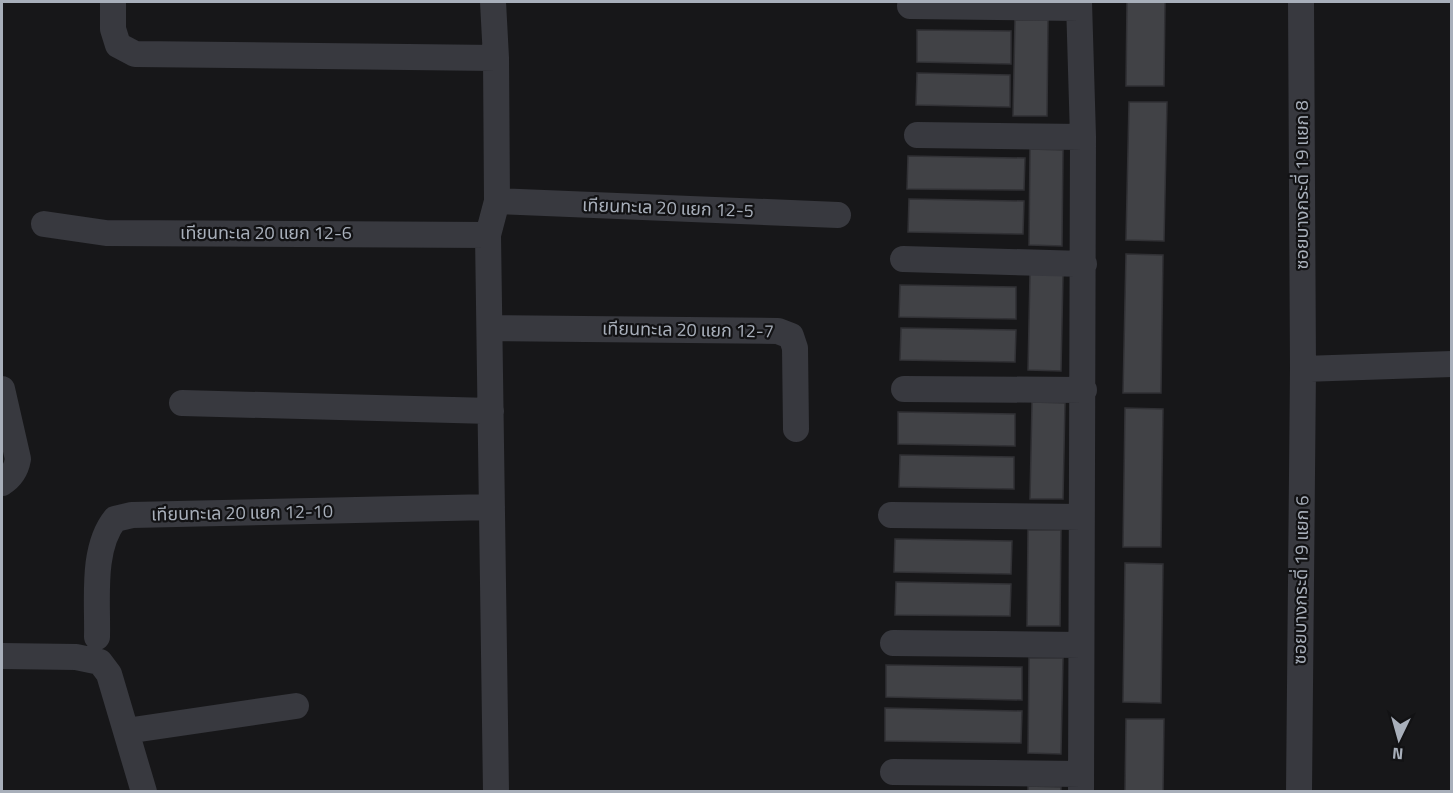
<svg xmlns="http://www.w3.org/2000/svg" width="1453" height="793" font-family="'Titillium Web','Noto Sans Thai',sans-serif">
	<style>
		.building { fill: #414246; stroke: #313135; stroke-width: 1.5 }
		.lines { fill: none; stroke-linecap: round; stroke-linejoin: round }
		.street { stroke: #38393f; stroke-width: 26 }
		.labels { text-anchor: middle; stroke-width: 4.5; stroke-linejoin: round; paint-order: stroke }
		.street-label { font-size: 18px; fill: #a8afba; stroke: #121214 }
	</style>
	<rect width="100%" height="100%" fill="#171719"/>
	<path class="building" d="M 1127,2 L 1165,2 L 1164,86 L 1126,86 Z
		M 1015,20 L 1048,20 L 1047,116 L 1013,116 Z
		M 917,30 L 1011,31 L 1011,64 L 917,62 Z
		M 917,73 L 1010,75 L 1010,107 L 916,105 Z
		M 1129,102 L 1167,102 L 1164,241 L 1126,240 Z
		M 1030,149 L 1063,150 L 1062,246 L 1029,245 Z
		M 908,156 L 1025,158 L 1024,190 L 907,189 Z
		M 909,199 L 1024,201 L 1023,234 L 908,232 Z
		M 1126,254 L 1163,255 L 1161,393 L 1123,393 Z
		M 1030,274 L 1063,275 L 1061,371 L 1028,370 Z
		M 900,285 L 1016,287 L 1016,319 L 899,317 Z
		M 901,328 L 1016,330 L 1015,362 L 900,360 Z
		M 1032,402 L 1065,403 L 1063,499 L 1030,499 Z
		M 1125,408 L 1163,409 L 1161,547 L 1123,547 Z
		M 898,412 L 1015,414 L 1015,446 L 898,444 Z
		M 900,455 L 1014,457 L 1014,489 L 899,487 Z
		M 1028,530 L 1061,530 L 1060,626 L 1027,626 Z
		M 895,539 L 1012,541 L 1011,574 L 894,572 Z
		M 1125,563 L 1163,564 L 1161,703 L 1123,702 Z
		M 896,582 L 1011,584 L 1010,616 L 895,615 Z
		M 1029,658 L 1063,658 L 1061,754 L 1028,753 Z
		M 886,665 L 1022,667 L 1022,700 L 886,697 Z
		M 885,708 L 1022,711 L 1021,743 L 885,741 Z
		M 1126,719 L 1164,719 L 1163,792 L 1125,792 Z
		M 1028,786 L 1061,787 L 1061,792 L 1028,792 Z"/>
	<g class="lines">
		<path class="street" d="M 113,2 L 113,29 L 118,45 L 135,54 L 496,58
			M 493,2 L 496,58 L 497,201 L 488,235 L 496,792
			M 1079,2 L 1083,137 L 1081,792
			M 910,6 L 1079,8
			M 917,135 L 1083,137
			M 497,201 L 838,215
			M 44,224 L 106,233 L 488,235
			M 903,259 L 1084,264
			M 490,328 L 778,331 L 791,336 L 795,348 L 796,429
			M 1303,369 L 1452,364
			M 2,389 L 18,459 C 16,470 12,477 2,483
			M 904,389 L 1084,390
			M 182,403 L 491,411
			M 891,515 L 1081,517
			M 97,637 C 98,601 91,549 115,519 L 132,515 L 492,507
			M 893,643 L 1081,645
			M 2,656 L 76,657 L 100,662 L 109,674 L 144,792
			M 126,731 L 296,706
			M 893,772 L 1081,774
			M 1299,792 L 1303,369 L 1301,2"/>
	</g>
	<g class="labels">
		<g class="street-label">
			<text transform="translate(1302 185) rotate(-90)" y="6">ซอยบางกระดี่ 19 แยก 8</text>
			<text transform="translate(668 208) rotate(2)" y="6">เทียนทะเล 20 แยก 12-5</text>
			<text x="266" y="239">เทียนทะเล 20 แยก 12-6</text>
			<text transform="translate(688 330) rotate(1)" y="6">เทียนทะเล 20 แยก 12-7</text>
			<text transform="translate(242 513) rotate(-1)" y="6">เทียนทะเล 20 แยก 12-10</text>
			<text transform="translate(1301 580) rotate(-89)" y="6">ซอยบางกระดี่ 19 แยก 6</text>
		</g>
	</g>
	<rect width="1453" height="793" fill="none" stroke="#a8afba" stroke-width="6"/>
	<g transform="translate(1399 739) rotate(185)" stroke="#121214" stroke-width="4.5" paint-order="stroke">
	<path d="M0-4.5L10 22L0 15L-10 22Z" fill="#a8afba"/>
	<text y="-9" font-size="16" font-weight="bold" text-anchor="middle" fill="#a8afba">N</text>
	</g>
</svg>
